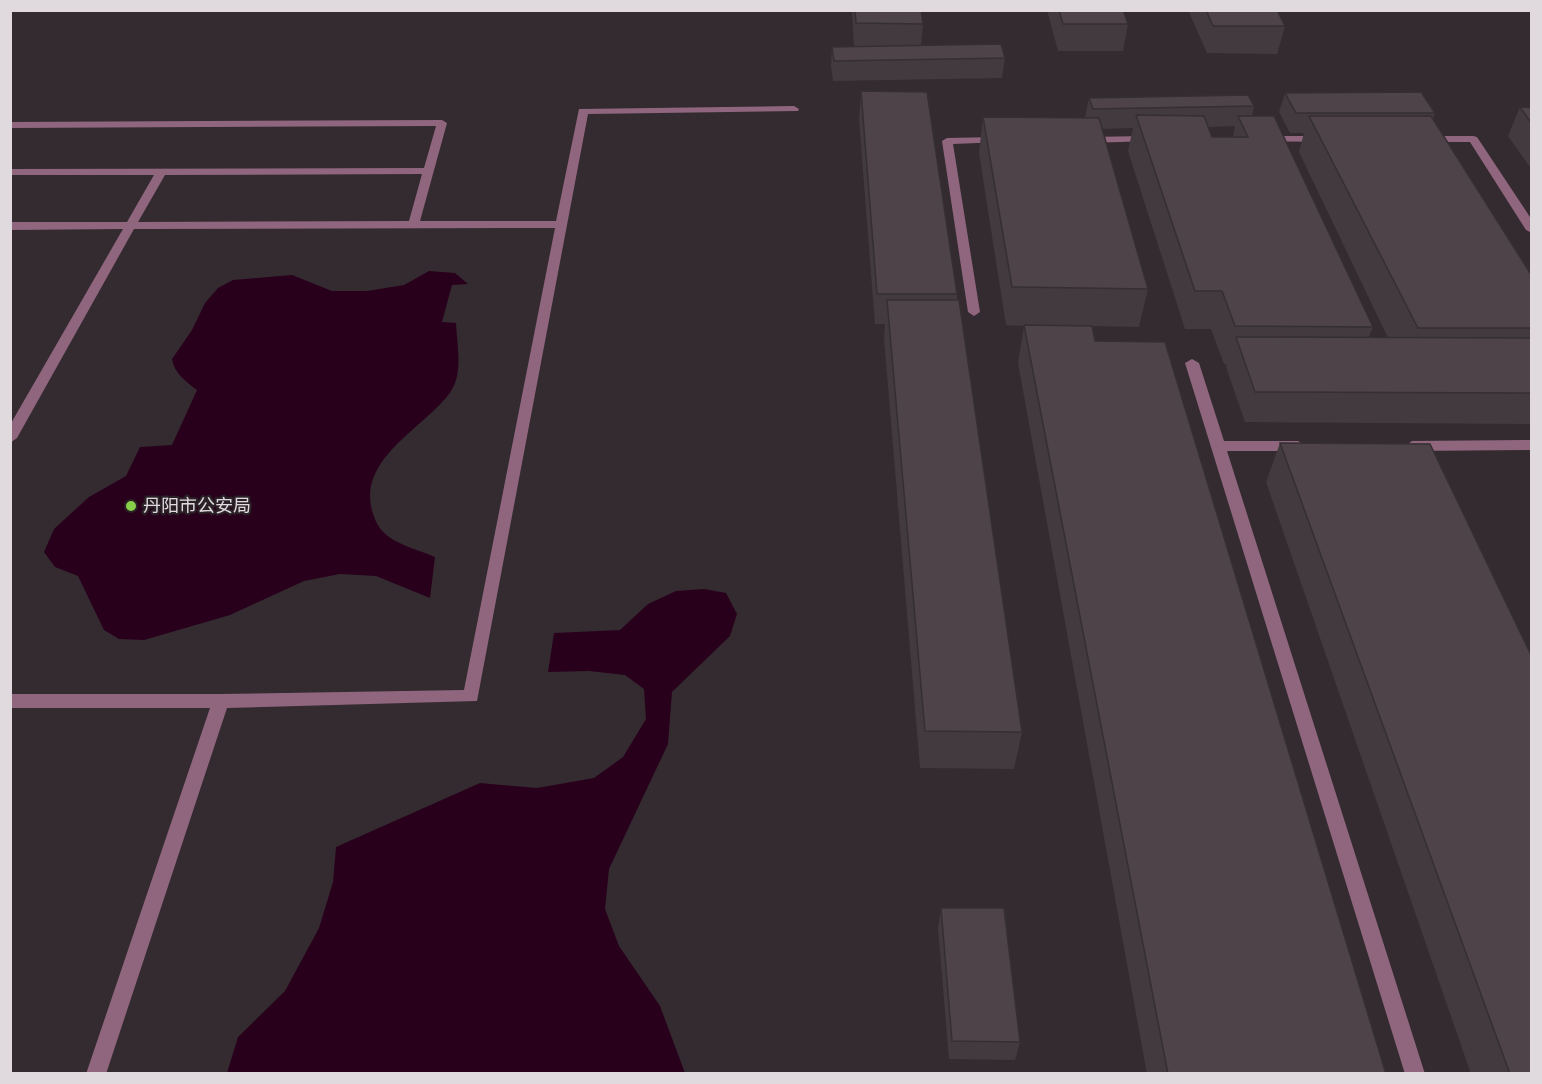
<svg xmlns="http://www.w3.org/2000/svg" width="1542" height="1084" font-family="Mulish,'Noto Sans SC',sans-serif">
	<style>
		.water { fill: #29001c }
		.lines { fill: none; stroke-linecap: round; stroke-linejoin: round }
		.minor { fill: #90667f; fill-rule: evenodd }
		.wall { fill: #423a3e; fill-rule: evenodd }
		.building { fill: #4d4348; stroke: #362f32; stroke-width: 1.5 }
		.poi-dot { fill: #88cf49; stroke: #2a2126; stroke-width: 2 }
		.labels { text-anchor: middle; stroke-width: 4.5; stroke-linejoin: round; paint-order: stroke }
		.poi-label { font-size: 18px; fill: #e0dade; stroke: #2a2126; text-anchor: start }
	</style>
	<rect width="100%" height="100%" fill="#342b30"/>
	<path class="water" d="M 429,271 L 455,273 L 468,284 L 452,285 L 442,322 L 456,323 C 457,346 464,375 449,394 C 424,427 362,457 371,506 C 374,519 378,529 389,537 C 402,546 421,551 435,557 L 430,598 L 376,576 L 340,574 L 304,581 L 230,615 L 144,640 L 119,639 L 104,630 L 78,576 L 55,567 L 44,552 L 54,529 L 89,497 L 126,476 L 140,447 L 172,445 L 197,390 C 186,382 174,373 172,359 L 192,330 L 205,303 L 218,288 L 233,280 L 292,275 L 332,291 L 367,291 L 404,285 Z
		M 704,589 L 726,593 L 737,614 L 730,636 L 672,692 L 668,744 L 609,869 L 605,909 L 619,946 L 660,1006 L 685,1073 L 227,1073 L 238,1037 L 285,991 L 319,928 L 333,882 L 336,847 L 480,783 L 537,788 L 594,778 L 623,757 L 646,719 L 644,689 L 625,675 L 589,671 L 548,672 L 554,633 L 620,630 L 648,604 L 676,591 Z"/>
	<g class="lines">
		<path class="minor" d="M 794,106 L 799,109 L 798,111 L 588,114 L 477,701 L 227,708 L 106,1074 L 86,1074 L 210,708 L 10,708 L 10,694 L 221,694 L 464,690 L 555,228 L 134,229 L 17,438 L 10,443 L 10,425 L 123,229 L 10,230 L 10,222 L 127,222 L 154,175 L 10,175 L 10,169 L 424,168 L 436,126 L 10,128 L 10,122 L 442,120 L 447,123 L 420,221 L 556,221 L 579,109 ZM 422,174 L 409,221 L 138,222 L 165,175 Z
			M 1149,136 L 1153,137 L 1153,141 L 1086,143 L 1081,140 L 1086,137 Z
			M 1266,136 L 1323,136 L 1328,139 L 1323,142 L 1262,141 L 1262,137 Z
			M 1473,136 L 1477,137 L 1532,220 L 1532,233 L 1526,230 L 1470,142 L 1425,142 L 1420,139 L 1425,136 Z
			M 999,137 L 1004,140 L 1003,142 L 953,144 L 980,312 L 974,316 L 968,312 L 942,141 L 947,138 Z
			M 1192,359 L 1199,363 L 1224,441 L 1298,441 L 1305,446 L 1298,451 L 1227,451 L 1425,1074 L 1405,1074 L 1185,363 Z
			M 1532,440 L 1532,450 L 1412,451 L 1405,446 L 1412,441 Z"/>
	</g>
	<path class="wall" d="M 852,10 L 921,10 L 923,24 L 921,46 L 1005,58 L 1002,78 L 833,81 L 831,66 L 832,47 L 854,47 Z
		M 1047,10 L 1123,10 L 1128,24 L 1123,51 L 1058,51 Z
		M 1188,10 L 1277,10 L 1285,26 L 1277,54 L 1207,53 Z
		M 861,91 L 957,294 L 957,300 L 1022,732 L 1014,769 L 920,768 L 884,338 L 885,324 L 875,324 L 859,120 Z
		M 1285,93 L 1435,113 L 1433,119 L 1532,276 L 1532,424 L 1245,422 L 1226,367 L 1227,364 L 1224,364 L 1211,329 L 1185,329 L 1128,151 L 1133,128 L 1102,129 L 1148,289 L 1139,327 L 1092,326 L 1095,341 L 1386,1074 L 1147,1074 L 1018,363 L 1024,326 L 1006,325 L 979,153 L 983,117 L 1085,117 L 1089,98 L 1254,106 L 1252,116 L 1373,327 L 1369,337 L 1388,338 L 1299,152 L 1304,133 L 1290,133 L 1279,112 ZM 1235,126 L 1233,137 L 1212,137 L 1208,127 Z
		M 1520,107 L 1532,108 L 1532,170 L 1508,136 Z
		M 1280,443 L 1532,1074 L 1471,1074 L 1266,482 Z
		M 941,908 L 1020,1042 L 1015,1060 L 949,1059 L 938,928 Z"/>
	<path class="building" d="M 855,10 L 921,10 L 923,24 L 856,23 Z
		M 1059,10 L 1123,10 L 1128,24 L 1063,24 Z
		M 1206,10 L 1277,10 L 1285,26 L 1213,26 Z
		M 1001,44 L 1005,58 L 834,61 L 832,47 Z
		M 861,91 L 927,92 L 957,294 L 877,294 Z
		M 1421,92 L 1435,113 L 1296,113 L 1285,93 Z
		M 1248,95 L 1254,106 L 1093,109 L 1089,98 Z
		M 1520,107 L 1532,108 L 1532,124 Z
		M 1136,115 L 1204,116 L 1212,137 L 1248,137 L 1238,116 L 1274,116 L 1373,327 L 1235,326 L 1222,291 L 1195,291 Z
		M 1309,116 L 1431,116 L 1532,276 L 1532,328 L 1418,328 Z
		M 983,117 L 1099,118 L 1148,289 L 1012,287 Z
		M 887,300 L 959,300 L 1022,732 L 925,731 Z
		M 1024,325 L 1092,326 L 1095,341 L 1165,342 L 1386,1074 L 1168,1074 Z
		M 1236,337 L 1532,338 L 1532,393 L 1255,392 Z
		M 1280,443 L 1430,444 L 1532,657 L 1532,1074 L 1510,1074 Z
		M 941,908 L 1004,908 L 1020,1042 L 952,1041 Z"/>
	<circle class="poi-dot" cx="131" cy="506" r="6"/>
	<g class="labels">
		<g class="poi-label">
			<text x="143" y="512">丹阳市公安局</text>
		</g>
	</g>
	<rect width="1542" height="1084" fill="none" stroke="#e0dade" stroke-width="24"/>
</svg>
